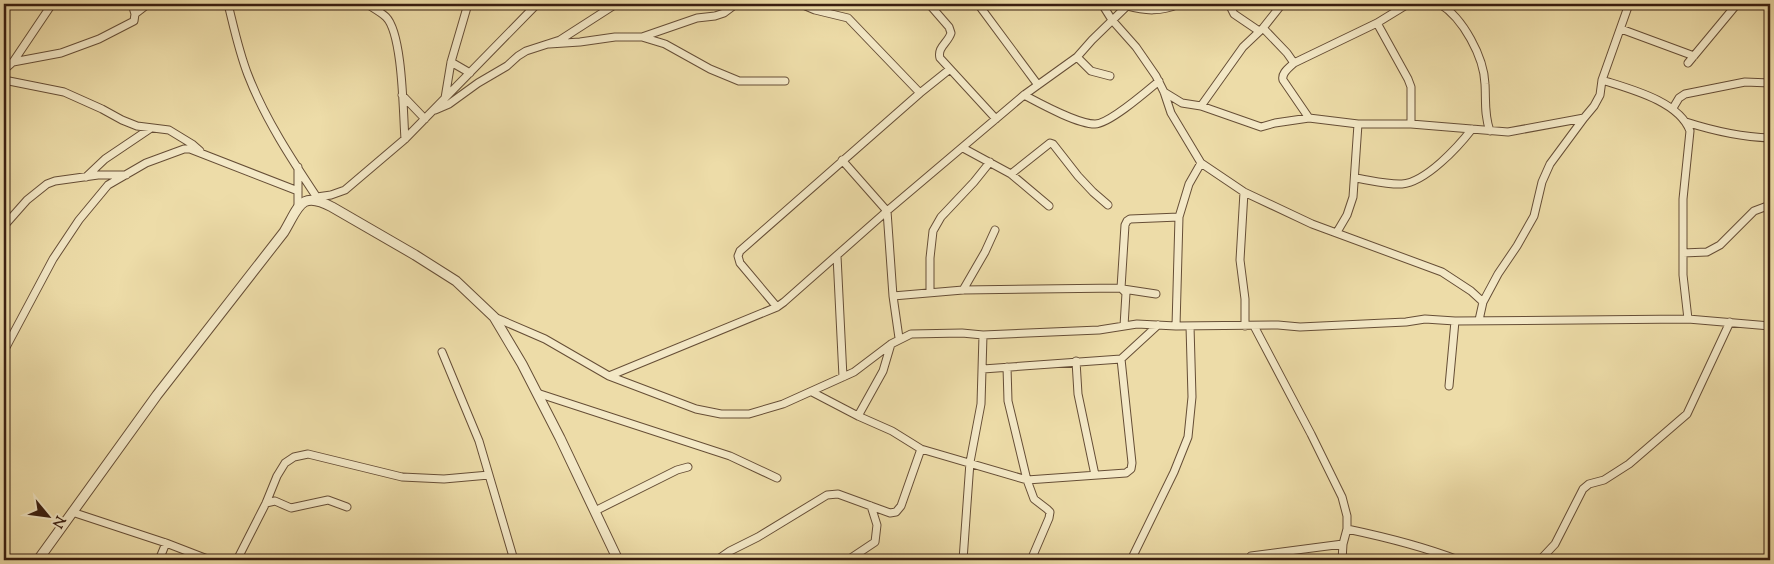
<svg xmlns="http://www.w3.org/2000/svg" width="1774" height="564" font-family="'Sorts Mill Goudy',serif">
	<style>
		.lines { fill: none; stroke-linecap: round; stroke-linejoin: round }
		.minor-casing { stroke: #664e36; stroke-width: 9 }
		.tertiary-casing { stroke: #664e36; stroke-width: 11 }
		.minor { stroke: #f3e8c6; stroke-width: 7 }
		.tertiary { stroke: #f3e8c6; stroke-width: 9 }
	</style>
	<rect width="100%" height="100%" fill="#eddca8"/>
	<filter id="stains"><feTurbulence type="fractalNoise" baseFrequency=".004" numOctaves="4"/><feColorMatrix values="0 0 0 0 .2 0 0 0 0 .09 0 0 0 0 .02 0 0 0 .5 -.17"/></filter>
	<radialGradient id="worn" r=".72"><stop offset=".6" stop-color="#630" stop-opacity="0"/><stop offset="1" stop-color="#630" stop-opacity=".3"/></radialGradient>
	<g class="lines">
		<defs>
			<path id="minor" d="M 228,4 C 234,28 239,52 248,75 C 265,119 292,160 318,199
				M 367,4 C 373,8 381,12 386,17 C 403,34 403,114 405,139
				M 801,4 L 815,10 L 848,18 L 920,93
				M 929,4 L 949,27 L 951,33 C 948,43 937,47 940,58 L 996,119
				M 978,4 L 1038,85
				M 1102,4 L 1112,20 L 1136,47 L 1156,76 L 1164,92 L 1171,113 L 1201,163 L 1244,192 L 1312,224 L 1442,272 L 1471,291 L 1483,302
				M 1229,4 L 1234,14 L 1259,31
				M 1440,4 C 1463,18 1484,57 1485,84 C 1486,100 1484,115 1490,131
				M 1127,6 C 1145,11 1161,12 1179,4
				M 135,14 L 148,4
				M 1377,23 L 1408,79 L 1411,87 L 1411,124
				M 1263,28 L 1287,53 L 1294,63
				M 1621,29 L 1694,56
				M 642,37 L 697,18 L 715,16 L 724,13 L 736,4
				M 549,44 L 580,42 L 615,37 L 642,37 L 665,44 L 710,69 L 739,81 L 785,81
				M 1077,57 L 1091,71 L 1110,76
				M 13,62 L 61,53 L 99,39 L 134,21 L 135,14 L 132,4
				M 451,62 L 470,73
				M 1688,63 L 1737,4
				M 4,70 L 13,62 L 52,4
				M 4,80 L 64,92 L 102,109 L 122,120 L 137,126 L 169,130 L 192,144 L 200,151
				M 1602,80 C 1630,89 1679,101 1690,131 L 1683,199 L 1683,275 L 1688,319
				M 1164,92 L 1182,103 L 1201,106 L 1261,127 L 1275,123 L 1309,118 L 1358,124 L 1411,124 L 1508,132 L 1584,118 L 1594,106 L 1600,95 L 1602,80 L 1629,4
				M 402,95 L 425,119
				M 1024,95 C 1041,104 1077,124 1095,124 C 1109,124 1147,91 1159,81
				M 445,98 L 451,62 L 468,4
				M 1201,106 L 1243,47 L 1263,28 L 1282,4
				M 1673,108 L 1679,98 L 1685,94 L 1745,82 L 1770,83
				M 435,110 L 449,104 L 478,83 L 507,66 L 518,56 L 526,51 L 560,40 L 616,4
				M 1309,118 L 1283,80 C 1281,73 1289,68 1294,63 L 1377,23 L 1408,4
				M 1686,122 C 1714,131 1741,137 1770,138
				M 963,148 L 1011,174 L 1049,206
				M 842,160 L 887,211 L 893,296 L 899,338
				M 298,167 L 298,209
				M 1011,174 L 1050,143 L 1053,144 L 1078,176 L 1093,192 L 1108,205
				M 86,177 L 105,159 L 151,128
				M 1355,178 C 1369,180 1389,185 1402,184 C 1426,182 1458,147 1472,129
				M 1244,192 L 1240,260 L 1245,299 L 1245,326
				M 317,197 L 331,195 L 345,190 L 405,139 L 537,4
				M 4,226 L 27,200 L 47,184 L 55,181 L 98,175 L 126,175
				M 1337,232 L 1347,215 L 1353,197 L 1358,124
				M 1683,253 L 1707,252 L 1720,245 L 1754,211 L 1770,205
				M 837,256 L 843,377
				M 1121,288 L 1125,225 L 1127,221 L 1130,219 L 1179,217
				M 1123,289 L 1156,294
				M 963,290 L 985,252 L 995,230
				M 930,292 L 930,258 L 933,231 L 941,217 L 974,182 L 990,162
				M 893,296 L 963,290 L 1121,288 L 1126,293 L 1124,326
				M 777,307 L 740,263 L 738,256 L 740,251 L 920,93 L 950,69
				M 494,317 L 545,339 L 609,376 L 696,409 L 721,414 L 749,414 L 783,404 L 854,372 L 891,344 L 911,334 L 962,333 L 983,335 L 1099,330 L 1137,324 L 1176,326 L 1278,325 L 1300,327 L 1406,322 L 1425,319 L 1455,321 L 1688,319 L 1770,326
				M 1479,320 L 1483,302 L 1498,274 L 1517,246 L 1534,216 L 1542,182 L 1550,164 L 1584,118
				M 1176,326 L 1179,217 L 1189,184 L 1201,163
				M 1254,326 L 1311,434 L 1342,497 L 1347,516 L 1347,529 L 1343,544 L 1342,560
				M 4,351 L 53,259 L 79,220 L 108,185 L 146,163 L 184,149 L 190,149 L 298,191
				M 442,352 L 479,441 L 489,475
				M 1076,361 L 1078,394 L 1095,475
				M 1007,367 L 1008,401 L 1027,480 L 1034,499 L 1047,509 L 1050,512 L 1049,518 L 1031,560
				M 983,369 L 1121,359 L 1158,325
				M 609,376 L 777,307 L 784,302 L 887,211 L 1024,95 L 1077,57 L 1092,40 L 1129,4
				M 1449,386 L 1455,321
				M 812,392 L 858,416 L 892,431 L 921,449 L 1027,480 L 1126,473 L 1131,469 L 1132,463 L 1121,359
				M 537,393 L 730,456 L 777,478
				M 858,416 L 883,371 L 891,344
				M 266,503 L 275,501 L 291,508 L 328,500 L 347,507
				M 595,511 L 677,470 L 688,467
				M 72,512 L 166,543 L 210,560
				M 1347,529 C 1385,537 1422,546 1458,560
				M 1251,556 L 1343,544
				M 159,560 L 166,543
				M 237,560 L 266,503 L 277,476 L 285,463 L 294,457 L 308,454 L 402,477 L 444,479 L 489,475 L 514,560
				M 717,560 L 730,551 L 758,537 L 827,495 L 838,494 L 890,513 L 896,512 L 901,506 L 921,449
				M 848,560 L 875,542 L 877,525 L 871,506
				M 963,560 L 970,462 L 981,404 L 983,335
				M 1131,560 L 1174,472 L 1188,437 L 1192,397 L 1190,326
				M 1540,560 L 1555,544 L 1583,489 L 1589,484 L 1604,480 L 1629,464 L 1687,414 L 1730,322"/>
			<path id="tertiary" d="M 38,560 L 157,395 L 284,232 C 299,207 300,190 332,207 L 415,255 L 456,281 L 494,317 L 522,364 L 560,438 L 618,560"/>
		</defs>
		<use href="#minor" class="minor-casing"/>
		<use href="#tertiary" class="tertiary-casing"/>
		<use href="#minor" class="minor"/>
		<use href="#tertiary" class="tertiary"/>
	</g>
	<rect width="1774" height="564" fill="none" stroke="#eddca8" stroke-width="20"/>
	<rect x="5" y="5" width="1764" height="554" fill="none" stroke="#391e10" stroke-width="2.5"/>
	<rect x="10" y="10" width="1754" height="544" fill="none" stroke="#391e10"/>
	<g transform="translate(48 516) rotate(119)" stroke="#f3e8c6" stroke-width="4" paint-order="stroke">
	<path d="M0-4L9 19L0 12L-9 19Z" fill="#391e10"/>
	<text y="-8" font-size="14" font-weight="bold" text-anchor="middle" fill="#391e10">N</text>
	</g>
	<rect width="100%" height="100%" filter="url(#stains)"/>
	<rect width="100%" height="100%" fill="url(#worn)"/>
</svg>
